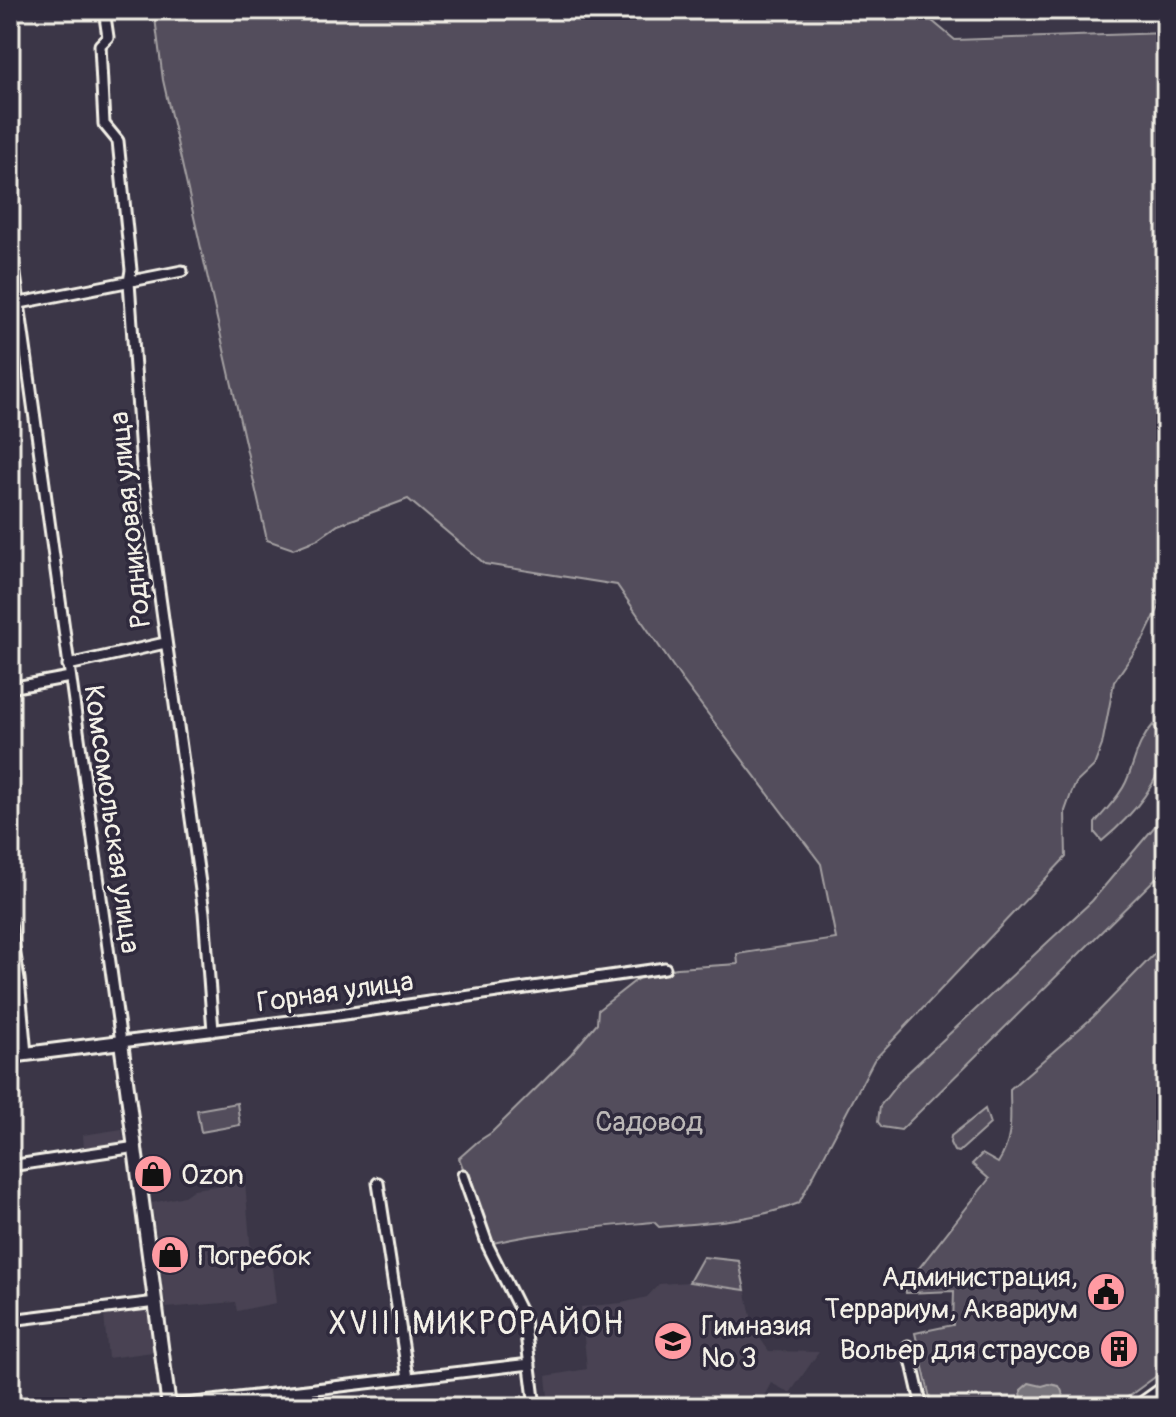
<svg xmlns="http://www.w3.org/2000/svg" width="1176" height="1417" font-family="Pangolin,sans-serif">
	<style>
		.built { fill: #484352 }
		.green { fill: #534e5c; stroke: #a4a0a2; stroke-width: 2 }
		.water { fill: #78747b; stroke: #aaa6a7; stroke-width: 2 }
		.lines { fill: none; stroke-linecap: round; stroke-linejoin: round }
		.stream { stroke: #aaa6a7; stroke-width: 3 }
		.minor-casing { stroke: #f4f1e8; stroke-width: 15 }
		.tertiary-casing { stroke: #f4f1e8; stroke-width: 18 }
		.minor { stroke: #2f2a3d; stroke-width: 9 }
		.tertiary { stroke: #2f2a3d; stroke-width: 12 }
		.labels { text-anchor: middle; stroke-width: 7; stroke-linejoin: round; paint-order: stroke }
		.street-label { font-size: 28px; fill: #f4f1e8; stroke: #2f2a3d }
		.park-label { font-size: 28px; fill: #bcb8b7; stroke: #2f2a3d }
		.poi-label { font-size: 28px; fill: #f4f1e8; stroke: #2f2a3d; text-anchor: start }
		.quarter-label { font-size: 32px; letter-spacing: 2px; fill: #f4f1e8; stroke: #2f2a3d }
	</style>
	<rect width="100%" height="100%" fill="#3b3647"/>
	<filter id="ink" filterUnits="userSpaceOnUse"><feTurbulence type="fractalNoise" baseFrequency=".0125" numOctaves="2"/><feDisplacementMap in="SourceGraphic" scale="16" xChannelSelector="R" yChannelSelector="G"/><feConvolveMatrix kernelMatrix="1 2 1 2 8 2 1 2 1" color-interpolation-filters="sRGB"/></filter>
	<g filter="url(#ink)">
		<path class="built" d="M 122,1129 L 124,1144 L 84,1150 L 83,1135 Z
			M 245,1182 L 251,1253 L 270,1251 L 276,1303 L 237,1311 L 235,1302 L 166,1308 L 152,1203 L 184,1196 L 194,1189 Z
			M 703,1257 L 739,1261 L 754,1330 L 769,1351 L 819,1352 L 790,1393 L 771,1383 L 763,1398 L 737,1401 L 737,1407 L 549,1407 L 546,1376 L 587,1369 L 581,1307 L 622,1303 L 647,1297 L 659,1284 L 689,1282 Z
			M 149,1309 L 153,1352 L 108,1358 L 104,1315 Z
			M 316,1396 L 318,1407 L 240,1407 Z"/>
		<path class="green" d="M 154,10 L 919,10 L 955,40 L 1166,33 L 1166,593 L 1144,638 L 1114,682 L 1102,745 L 1094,766 L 1076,783 L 1071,794 L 1065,811 L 1066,857 L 874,1060 L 799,1203 C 753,1221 707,1222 659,1227 L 654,1222 C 599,1227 546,1231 493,1243 L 459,1158 L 477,1142 L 491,1133 L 571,1054 L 597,1023 L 598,1010 L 644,974 L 677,968 L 738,964 L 737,954 L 836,939 L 821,864 L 681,678 L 617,585 L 485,564 L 408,499 L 338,525 L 318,539 L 293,549 L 267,540 L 163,80 Z
			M 1153,725 L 1166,739 C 1166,778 1131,817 1102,841 L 1095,833 L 1095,823 C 1105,810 1119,798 1126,782 C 1136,760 1136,744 1153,725 Z
			M 1166,813 L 1166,868 L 901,1130 L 882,1127 L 878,1122 L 880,1106 L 902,1078 L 1092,901 Z
			M 1166,942 L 1166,1369 L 1114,1407 L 932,1407 L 915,1333 L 953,1325 L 954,1291 L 906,1293 L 905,1286 L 989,1179 L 972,1164 L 982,1154 L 998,1163 C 1014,1138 1010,1118 1010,1089 L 1093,1017 Z
			M 237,1103 L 240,1125 L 201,1132 L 197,1110 Z
			M 985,1109 L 990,1124 L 959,1152 L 954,1151 L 950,1143 L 951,1136 Z
			M 703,1257 L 739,1261 L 745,1290 L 689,1282 Z"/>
		<path class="water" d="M 1029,1383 L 1042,1386 L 1049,1384 L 1059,1386 C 1064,1393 1064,1400 1058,1407 L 1027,1407 L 1022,1402 L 1021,1390 Z"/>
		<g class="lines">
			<path class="stream" d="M 1128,1407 L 1137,1401"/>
			<defs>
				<path id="minor" d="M 104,10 L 108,37 L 100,45 L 104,124 L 118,141 L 131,270 L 129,282 L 142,468 L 204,912 L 213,1031
					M 10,238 L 121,1042 L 338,1015 L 665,968
					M 10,305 L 182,271
					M 68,665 L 165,643
					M 10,688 L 70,677
					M 10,924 L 19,979 L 26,1054
					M 10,1166 L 136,1147
					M 463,1175 L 488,1246 L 524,1318 L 535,1407
					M 378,1183 L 408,1378
					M 10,1320 L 156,1302
					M 908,1346 L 922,1407
					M 169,1406 L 530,1364"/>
				<path id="tertiary" d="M 10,1056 L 121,1042 L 169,1407
					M 1138,1407 L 1166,1387"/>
			</defs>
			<use href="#minor" class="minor-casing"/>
			<use href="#tertiary" class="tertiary-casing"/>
			<use href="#minor" class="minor"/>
			<use href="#tertiary" class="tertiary"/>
		</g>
	</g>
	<defs>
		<symbol id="shop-disc" viewBox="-11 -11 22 22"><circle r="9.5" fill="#ff9aa2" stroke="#2f2a3d"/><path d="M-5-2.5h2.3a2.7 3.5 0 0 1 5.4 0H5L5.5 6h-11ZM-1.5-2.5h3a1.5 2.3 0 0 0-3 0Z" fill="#111"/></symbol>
		<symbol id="civic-disc" viewBox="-11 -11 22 22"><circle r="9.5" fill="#ff9aa2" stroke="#2f2a3d"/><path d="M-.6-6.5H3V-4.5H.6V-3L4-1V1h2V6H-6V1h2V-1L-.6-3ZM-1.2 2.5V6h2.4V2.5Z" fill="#111"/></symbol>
		<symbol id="school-disc" viewBox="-11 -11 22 22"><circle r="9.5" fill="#ff9aa2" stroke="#2f2a3d"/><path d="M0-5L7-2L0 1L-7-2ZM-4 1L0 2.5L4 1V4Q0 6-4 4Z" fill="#111"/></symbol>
		<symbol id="building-disc" viewBox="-11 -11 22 22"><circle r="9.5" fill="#ff9aa2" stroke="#2f2a3d"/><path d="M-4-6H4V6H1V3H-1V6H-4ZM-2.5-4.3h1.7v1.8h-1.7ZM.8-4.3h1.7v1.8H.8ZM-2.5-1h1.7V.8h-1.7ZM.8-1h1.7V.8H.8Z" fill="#111"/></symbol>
	</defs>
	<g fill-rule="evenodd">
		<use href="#shop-disc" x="131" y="1152" width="44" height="44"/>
		<use href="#shop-disc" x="148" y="1233" width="44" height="44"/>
		<use href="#civic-disc" x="1084" y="1270" width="44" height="44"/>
		<use href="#school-disc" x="651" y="1319" width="44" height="44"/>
		<use href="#building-disc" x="1097" y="1327" width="44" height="44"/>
	</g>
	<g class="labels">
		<g class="street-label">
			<text transform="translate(129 520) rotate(-96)" y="10">Родниковая улица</text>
			<text transform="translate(113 819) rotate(82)" y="10">Комсомольская улица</text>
			<text transform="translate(335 991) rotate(-8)" y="10">Горная улица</text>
		</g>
		<g class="park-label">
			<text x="649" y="1131">Садовод</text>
		</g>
		<g class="poi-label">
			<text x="181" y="1184">Ozon</text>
			<text x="198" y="1265">Погребок</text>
			<text x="1078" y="1286" text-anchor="end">Администрация,<tspan x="1078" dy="32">Террариум, Аквариум</tspan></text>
			<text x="701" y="1335">Гимназия<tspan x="701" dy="32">№ 3</tspan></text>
			<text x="1091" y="1359" text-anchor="end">Вольер для страусов</text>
		</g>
		<g class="quarter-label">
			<text x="477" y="1334">XVIII МИКРОРАЙОН</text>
		</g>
	</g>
	<rect width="1176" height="1417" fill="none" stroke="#2f2a3d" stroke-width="40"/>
	<rect x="20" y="20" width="1136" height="1377" fill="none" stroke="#f4f1e8" stroke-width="3" filter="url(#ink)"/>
</svg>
